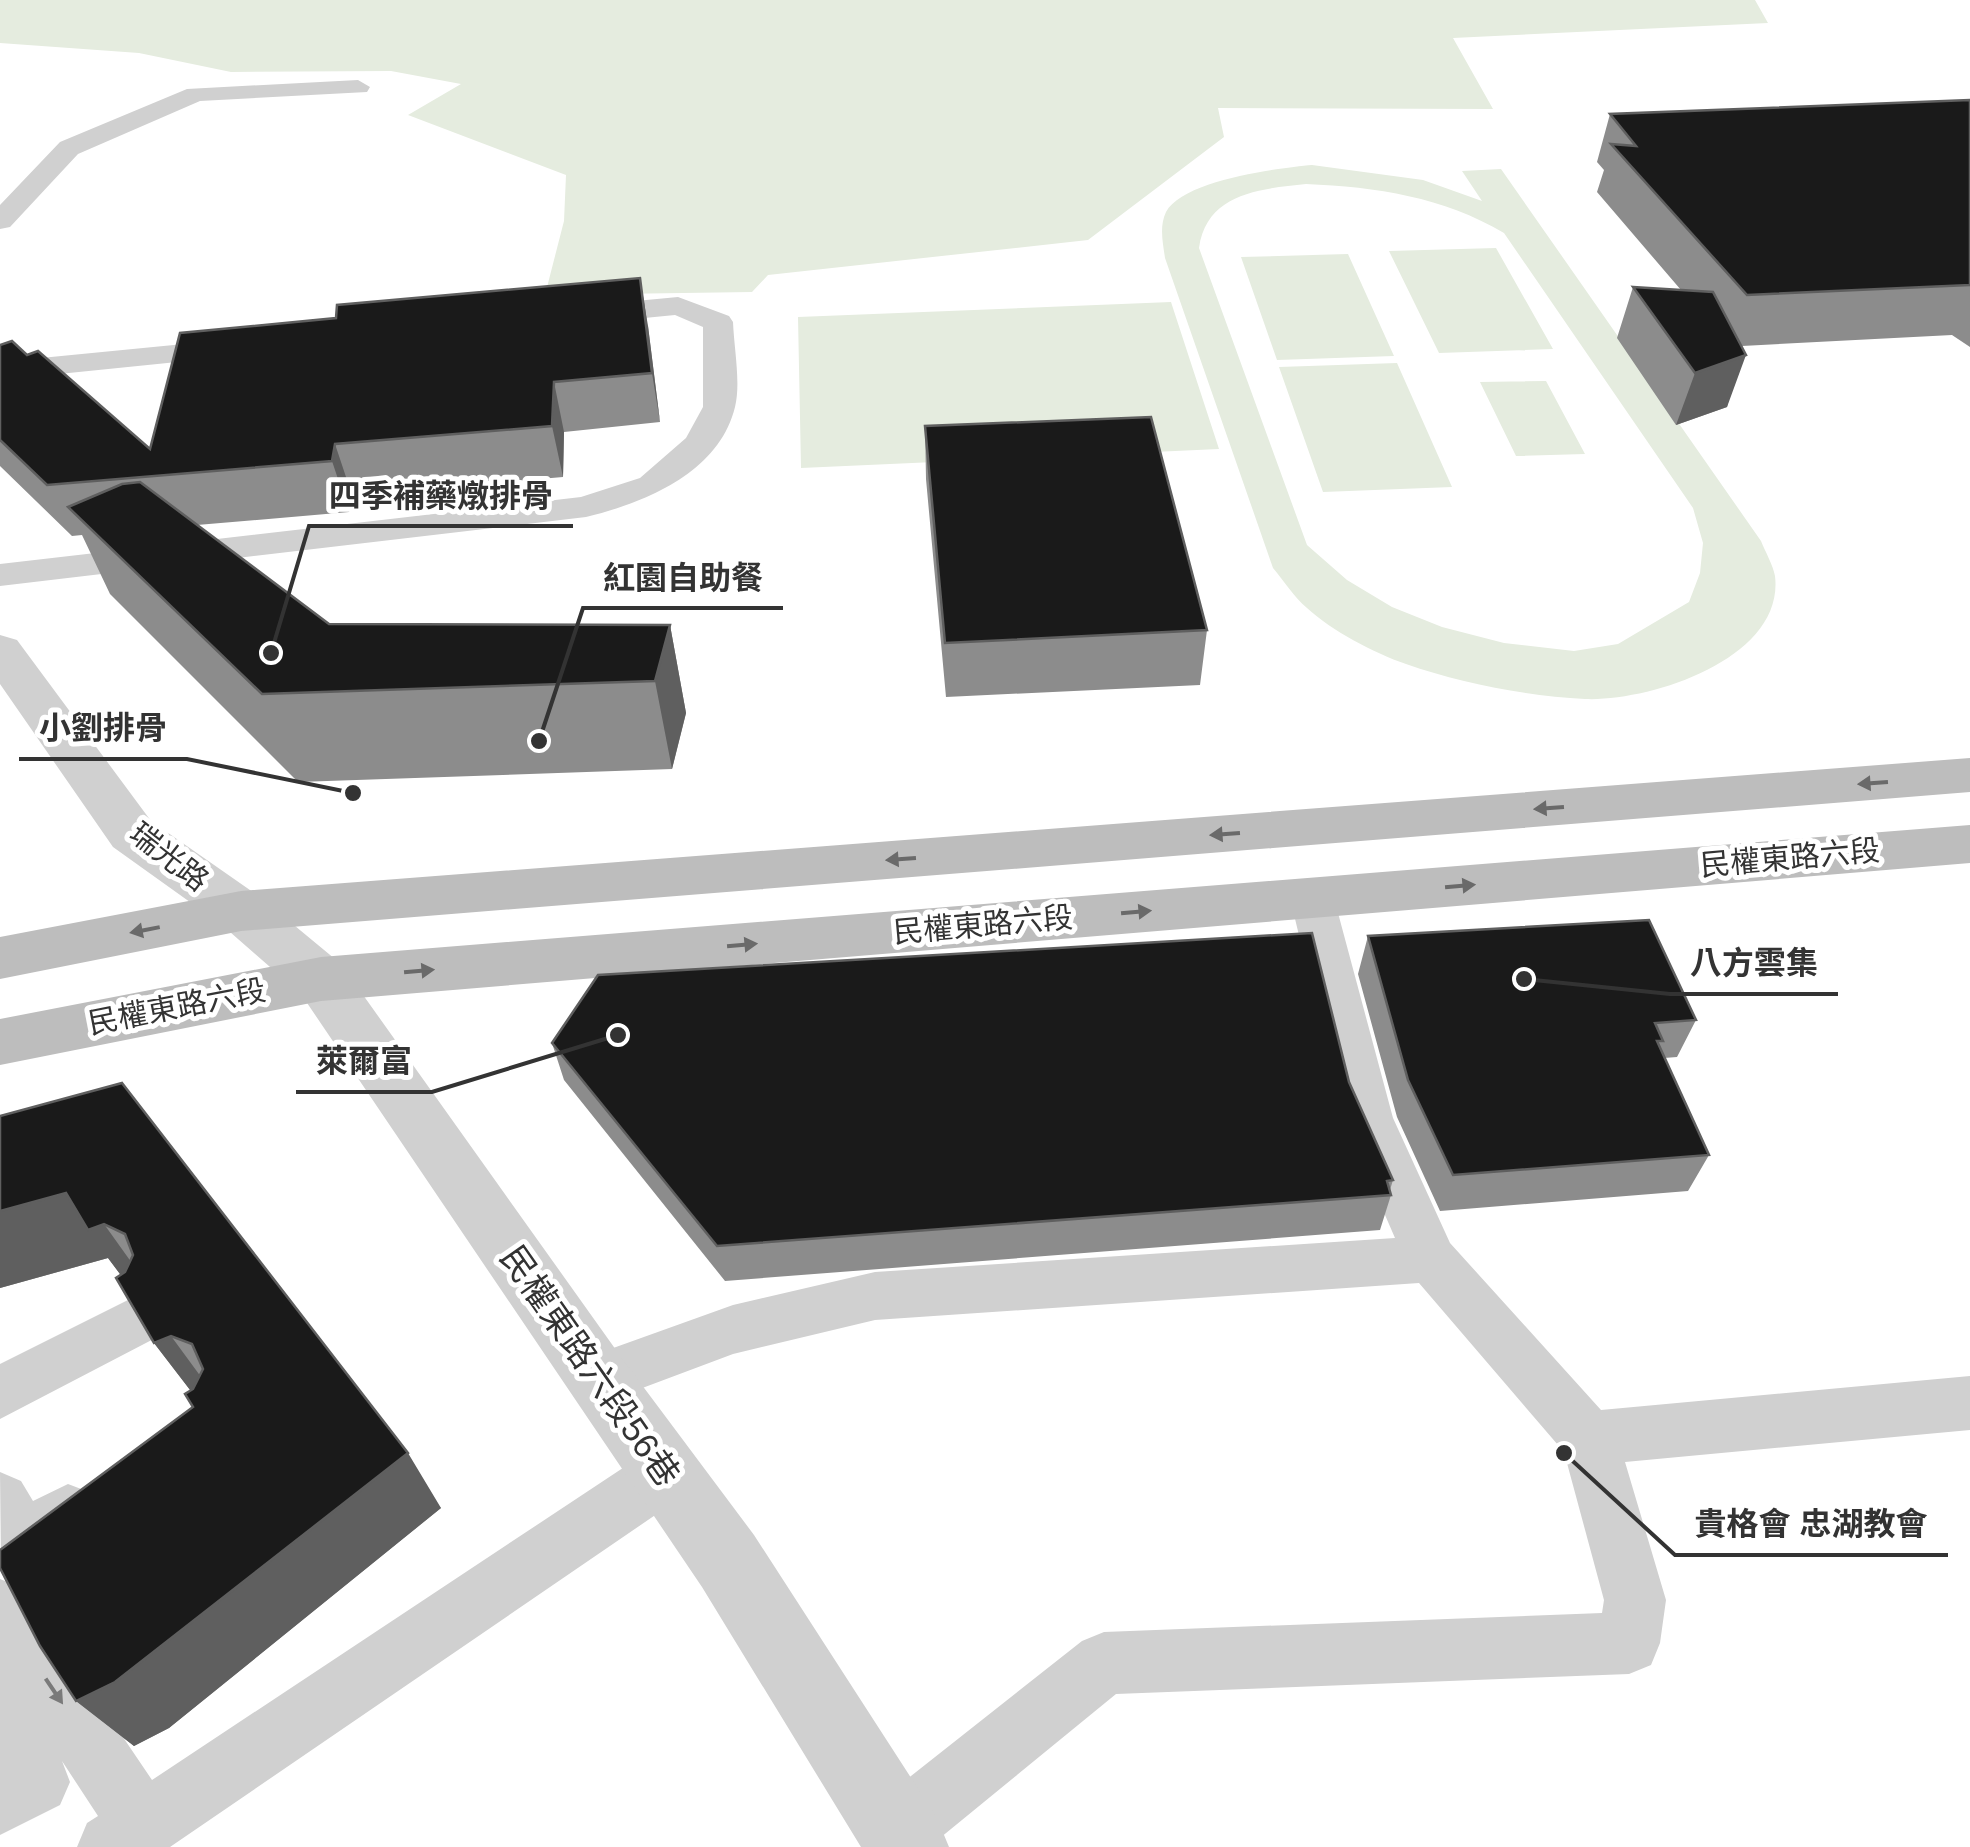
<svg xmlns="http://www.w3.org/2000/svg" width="1970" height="1847" font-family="Helvetica,'Noto Sans TC',sans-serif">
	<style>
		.green { fill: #e5ecdf; fill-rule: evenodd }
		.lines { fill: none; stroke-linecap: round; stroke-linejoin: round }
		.service { fill: #d0d0d0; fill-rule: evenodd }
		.tertiary { fill: #d0d0d0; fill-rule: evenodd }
		.secondary { fill: #bdbdbd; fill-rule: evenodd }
		.wall { fill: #8c8c8c }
		.shaded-wall { fill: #5f5f5f }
		.building { fill: #1a1a1a; stroke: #5f5f5f; stroke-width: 2.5 }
		.oneway { fill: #6a6a6a }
		.oneway2 { fill: #7a7a7a }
		.labels { text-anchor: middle; stroke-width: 10; stroke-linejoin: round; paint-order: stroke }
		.street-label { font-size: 30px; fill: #333; stroke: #fff }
		.near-street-label { font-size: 35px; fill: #333; stroke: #fff }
		.leader { fill: none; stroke: #333; stroke-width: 4 }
		.callout-dot { fill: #333; stroke: #fff; stroke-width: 4 }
		.callout-label { font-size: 32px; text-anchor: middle; font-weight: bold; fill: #333; stroke: #fff; stroke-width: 10; stroke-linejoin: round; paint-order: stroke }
	</style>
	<rect width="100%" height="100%" fill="#fff"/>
	<path class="green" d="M 0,0 L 1755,0 L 1768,23 L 1453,38 L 1493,109 L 1218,108 L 1224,137 L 1088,240 L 768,275 L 752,292 L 545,295 L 564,221 L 566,175 L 408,115 L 461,84 L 391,71 L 231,72 L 139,53 L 0,43 Z
		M 1312,165 L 1423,180 L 1482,201 L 1462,171 L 1501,169 L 1761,541 C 1765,551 1773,565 1775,576 C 1785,659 1649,702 1585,699 C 1527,696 1460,683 1406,664 C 1374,653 1332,631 1307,608 C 1294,597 1284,581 1273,568 L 1165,258 C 1163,243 1159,227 1166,212 C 1183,180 1279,168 1312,165 ZM 1306,184 C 1377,187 1443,197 1504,233 L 1693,508 L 1703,543 L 1700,573 L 1689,602 L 1618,644 L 1574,651 L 1504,643 L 1442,627 L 1392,607 L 1347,580 L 1307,545 L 1199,248 C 1207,193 1259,189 1306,184 Z
		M 1496,248 L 1553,349 L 1439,353 L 1389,251 Z
		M 1348,254 L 1394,356 L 1277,360 L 1241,257 Z
		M 1171,302 L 1219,449 L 801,468 L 798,317 Z
		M 1397,363 L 1452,487 L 1323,492 L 1279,367 Z
		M 1546,381 L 1585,454 L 1516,456 L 1480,382 Z"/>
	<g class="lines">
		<path class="service" d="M 358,80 L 370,87 L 367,92 L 200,101 L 78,154 L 10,227 L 0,229 L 0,205 L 60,142 L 187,89 Z
			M 678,297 L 729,316 L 733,322 C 734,348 741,383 735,407 C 719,473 644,503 586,517 L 0,586 L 0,564 L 581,497 L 640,478 L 686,438 L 703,407 L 703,327 L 675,315 L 583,324 L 572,321 L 568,315 L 572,309 L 583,306 Z
			M 235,339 L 246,341 L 250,348 L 246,355 L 0,380 L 0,362 Z
			M 1312,882 L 1328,887 L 1334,898 L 1393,1118 L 1450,1243 L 1601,1410 L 1970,1376 L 1970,1430 L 1625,1462 L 1666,1600 L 1660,1643 L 1651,1665 L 1629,1674 L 1116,1694 L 929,1847 L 871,1847 L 863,1830 L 873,1806 L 1082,1641 L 1104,1632 L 1602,1613 L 1604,1600 L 1564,1452 L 1419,1283 L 875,1320 L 733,1354 L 597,1405 L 577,1397 L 569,1379 L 577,1361 L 733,1305 L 875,1272 L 1395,1238 L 1343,1118 L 1290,898 L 1296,887 Z
			M 148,1290 L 167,1298 L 175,1315 L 167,1332 L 0,1419 L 0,1364 Z
			M 665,1446 L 686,1454 L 694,1474 L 686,1494 L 170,1847 L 77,1847 L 87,1823 L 98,1816 L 62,1761 L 70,1782 L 60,1805 L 0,1835 L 0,1579 L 22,1588 L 152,1780 L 644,1454 Z
			M 0,1472 L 21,1481 L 33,1501 L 68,1484 L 89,1492 L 98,1513 L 89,1534 L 22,1570 L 1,1561 Z"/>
		<path class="tertiary" d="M 0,635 L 17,640 L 151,821 L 260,897 L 341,964 L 621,1357 L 754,1535 L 937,1818 L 949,1847 L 861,1847 L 702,1587 L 301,994 L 222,925 L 113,847 L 0,684 Z"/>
		<path class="secondary" d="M 1970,758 L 1970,792 L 241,931 L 0,979 L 0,937 L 241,891 Z
			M 1970,825 L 1970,863 L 321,1001 L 0,1065 L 0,1019 L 321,957 Z"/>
	</g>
	<path class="wall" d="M 1970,100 L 1970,347 L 1952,335 L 1742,346 L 1727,407 L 1676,425 L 1617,338 L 1633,287 L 1681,290 L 1597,192 L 1604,170 L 1597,162 L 1610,114 Z
		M 648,326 L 660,422 L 564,432 L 563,477 L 352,495 L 349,512 L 197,525 L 329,624 L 670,625 L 686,713 L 672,769 L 298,782 L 110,594 L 82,535 L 72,536 L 0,466 L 0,345 L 27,355 L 150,449 Z
		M 925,426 L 1207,630 L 1200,685 L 946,697 L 926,479 Z
		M 1368,936 L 1696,1020 L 1677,1057 L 1664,1058 L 1709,1155 L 1688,1191 L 1440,1211 L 1397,1117 L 1358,974 Z
		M 552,1043 L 1349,1082 L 1393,1180 L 1390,1190 L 1391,1195 L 1380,1230 L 725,1281 L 564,1080 Z
		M 0,1116 L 441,1508 L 169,1728 L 134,1746 L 76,1701 L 193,1407 L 191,1391 L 154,1343 L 121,1275 L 108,1258 L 0,1288 Z"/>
	<path class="shaded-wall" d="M 640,278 L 648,326 L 660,422 L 652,373 Z
		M 1746,355 L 1727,407 L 1676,425 L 1695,373 Z
		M 554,382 L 564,432 L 563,477 L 552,426 Z
		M 335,444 L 352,495 L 349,512 L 332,461 Z
		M 670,625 L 686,713 L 672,769 L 655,681 Z
		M 66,1193 L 104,1224 L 149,1287 L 134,1293 L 108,1258 L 0,1288 L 0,1211 Z
		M 171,1336 L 215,1396 L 200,1403 L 154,1343 Z
		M 408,1453 L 441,1508 L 169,1728 L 134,1746 L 76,1701 Z"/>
	<path class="building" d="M 1970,100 L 1970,285 L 1747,295 L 1611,144 L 1636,146 L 1610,114 Z
		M 640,278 L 652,373 L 554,382 L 552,426 L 335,444 L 332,461 L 47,485 L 0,440 L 0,345 L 12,341 L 27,355 L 38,351 L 150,449 L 180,333 L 336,318 L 337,305 Z
		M 1633,287 L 1713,292 L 1746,355 L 1695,373 Z
		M 1151,417 L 1207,630 L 945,643 L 925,426 Z
		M 140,482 L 329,624 L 670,625 L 655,681 L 262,694 L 68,507 L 122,484 Z
		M 1649,920 L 1696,1020 L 1655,1023 L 1663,1041 L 1657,1041 L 1709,1155 L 1453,1175 L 1408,1080 L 1368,936 Z
		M 1312,933 L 1349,1082 L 1393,1180 L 1387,1181 L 1391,1195 L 717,1246 L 552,1043 L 598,975 Z
		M 122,1083 L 408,1453 L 115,1682 L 76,1701 L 40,1646 L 0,1568 L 0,1550 L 193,1407 L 185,1394 L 193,1389 L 203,1369 L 192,1344 L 171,1336 L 154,1343 L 116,1278 L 125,1272 L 133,1255 L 125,1234 L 104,1224 L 88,1230 L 66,1193 L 0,1211 L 0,1116 Z"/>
	<defs><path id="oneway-solid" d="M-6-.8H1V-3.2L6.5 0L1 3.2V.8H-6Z" transform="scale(2.5)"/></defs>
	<g class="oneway">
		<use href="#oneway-solid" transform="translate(1873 783) rotate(176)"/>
		<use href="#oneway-solid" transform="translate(1549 808) rotate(176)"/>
		<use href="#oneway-solid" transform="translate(1225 834) rotate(176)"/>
		<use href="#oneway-solid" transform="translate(901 859) rotate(176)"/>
		<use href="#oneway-solid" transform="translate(1460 886) rotate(-5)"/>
		<use href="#oneway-solid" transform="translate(1136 912) rotate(-5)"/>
		<use href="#oneway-solid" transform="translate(145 930) rotate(169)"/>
		<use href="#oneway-solid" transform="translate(742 945) rotate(-5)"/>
		<use href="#oneway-solid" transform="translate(419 971) rotate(-5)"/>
	</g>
	<use class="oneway2" href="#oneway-solid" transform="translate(54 1691) rotate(56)"/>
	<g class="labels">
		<g class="street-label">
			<text transform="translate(169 857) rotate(38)" y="10">瑞光路</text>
			<text transform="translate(1790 858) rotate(-5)" y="10">民權東路六段</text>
			<text transform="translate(983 925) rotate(-5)" y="10">民權東路六段</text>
			<text transform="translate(177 1007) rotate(-11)" y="10">民權東路六段</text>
		</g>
		<g class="near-street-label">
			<text transform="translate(590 1366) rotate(55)" y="12">民權東路六段56巷</text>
		</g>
	</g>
	<path class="leader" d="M271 653L309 526H573M539 741L583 608H783M353 793L187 759H19M1524 979L1670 994H1838M618 1035L432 1092H296M1564 1453L1675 1555H1948"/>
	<g class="callout-dot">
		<circle cx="271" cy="653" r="10"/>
		<circle cx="539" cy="741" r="10"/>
		<circle cx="353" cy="793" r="10"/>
		<circle cx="1524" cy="979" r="10"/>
		<circle cx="618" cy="1035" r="10"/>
		<circle cx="1564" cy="1453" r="10"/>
	</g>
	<g class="callout-label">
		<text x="441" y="507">四季補藥燉排骨</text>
		<text x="683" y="589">紅園自助餐</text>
		<text x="103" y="739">小劉排骨</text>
		<text x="1754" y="974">八方雲集</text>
		<text x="364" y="1072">萊爾富</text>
		<text x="1811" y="1535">貴格會 忠湖教會</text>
	</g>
</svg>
